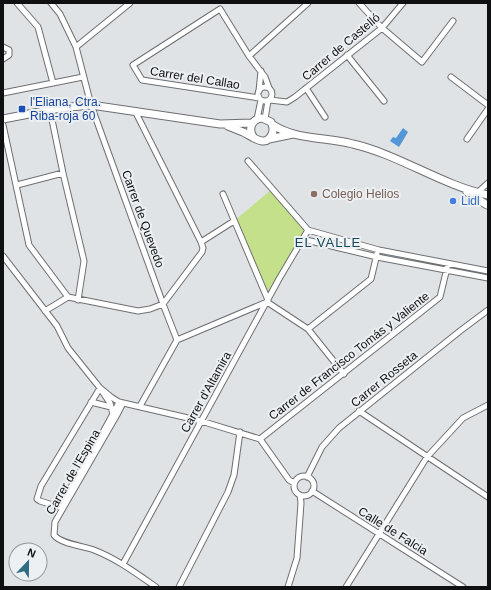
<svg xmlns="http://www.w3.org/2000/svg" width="491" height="590" font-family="Helvetica,sans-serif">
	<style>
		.green { fill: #c4e08b }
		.water { fill: #5297d7 }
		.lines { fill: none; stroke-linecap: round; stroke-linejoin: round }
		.street-casing { stroke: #6d6f72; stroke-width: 7 }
		.secondary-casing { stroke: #6d6f72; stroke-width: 9 }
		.street { stroke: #fff; stroke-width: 5 }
		.secondary { stroke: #fff; stroke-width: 7 }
		.transit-dot { fill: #1a4fb4; stroke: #edf0f3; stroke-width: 1.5 }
		.education-dot { fill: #8d6e63; stroke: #edf0f3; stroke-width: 1.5 }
		.shop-dot { fill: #3f7fe0; stroke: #edf0f3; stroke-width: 1.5 }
		.labels { text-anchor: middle; stroke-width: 4; stroke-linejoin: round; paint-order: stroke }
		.street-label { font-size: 12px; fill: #0f1011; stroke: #edf0f3 }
		.transit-label { font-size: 12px; fill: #164399; stroke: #edf0f3; text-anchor: start }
		.education-label { font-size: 12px; fill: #785e54; stroke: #edf0f3; text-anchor: start }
		.shop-label { font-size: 12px; fill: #366cbe; stroke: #edf0f3; text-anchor: start }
		.neighbourhood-label { font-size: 13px; letter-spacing: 1px; fill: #164759; stroke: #edf0f3 }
	</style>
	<rect width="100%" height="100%" fill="#e0e3e6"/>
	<path class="green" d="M 272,189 L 308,230 L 268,300 L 234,221 Z"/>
	<path class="water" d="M 403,128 L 408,132 L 399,147 L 390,141 L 393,137 L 396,138 Z"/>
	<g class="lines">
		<defs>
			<path id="street" d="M 17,3 L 38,27 L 53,83
				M 51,3 L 60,14 L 76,47 L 91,105 L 163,304 L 177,340
				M 359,3 L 382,28 L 422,62 L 453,21
				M 3,47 L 9,50 L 9,55 L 3,59
				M 76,47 L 130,3
				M 347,55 L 384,101
				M 249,56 L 308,3
				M 451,77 L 488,105
				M258 94a7 7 0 1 1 14 0a7 7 0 1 1-14 0Z
				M 306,88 L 325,117
				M 259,91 L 261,71
				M 3,93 L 83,77
				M 259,98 L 142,80 L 133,65 L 220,9 L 249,56 L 265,77 L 269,88
				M 270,100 L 287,102 L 295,97 L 382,28 L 403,3
				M 50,110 L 63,173 L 84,261 L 78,300
				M 257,119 L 261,100
				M 265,119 L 268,101
				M 3,125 L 29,245 L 68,297
				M 467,139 L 488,109
				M 248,161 L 308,230 L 379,250 L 488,271
				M 17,185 L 63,173
				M 477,193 L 488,183
				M 223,194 L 268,300
				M 302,239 L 377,257 L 488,278
				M 201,242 L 234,221
				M 3,256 L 57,326 L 68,348 L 100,388 L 111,397 L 119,402 L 201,421 L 260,439
				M 267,302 L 308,329 L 344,374
				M 45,311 L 68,297 L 138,311 L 150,309 L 163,304 L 202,252 L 203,248 L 201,242 L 135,111
				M 308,329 L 371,279 L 377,254
				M 91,402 L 111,407
				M 123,403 L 118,413 L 55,522 L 54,535 C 61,544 83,546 94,550 C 117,559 136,573 156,587
				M 140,406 L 177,340 L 267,302
				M 359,411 L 488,497
				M 113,414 L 110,403 L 100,388 L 41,486 L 37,499 L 40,501 L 59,507 C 80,472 101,438 119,402
				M 260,439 L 440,297 L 448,264
				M 260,439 L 289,480 L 294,483
				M294 486a10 10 0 1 1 20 0a10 10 0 1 1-20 0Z
				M 307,477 L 322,447 L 339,428 L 460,331 L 488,310
				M 312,491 L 463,587
				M 123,564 L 279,279 L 308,230
				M 179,587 L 228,492 L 234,475 L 240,432
				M 288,587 L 297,558 L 301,503 L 300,495
				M 346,587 L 427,457 L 463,418 L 488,405"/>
			<path id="secondary" d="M 3,119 L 60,108 L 91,105 L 220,124 L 252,123
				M 273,125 C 296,140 327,137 353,144 C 400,155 441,185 488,195
				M 228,126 C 233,128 238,130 243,132 C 252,136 266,149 272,134 C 274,130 273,126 271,122 L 262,118 C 252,119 247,129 254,138
				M 269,139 L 293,134
				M 467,192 L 487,205"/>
		</defs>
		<use href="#street" class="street-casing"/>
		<use href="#secondary" class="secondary-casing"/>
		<use href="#street" class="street"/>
		<use href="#secondary" class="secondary"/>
	</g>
	<rect class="transit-dot" x="18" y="105" width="8" height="8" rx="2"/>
	<circle class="education-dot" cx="314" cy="194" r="4"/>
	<circle class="shop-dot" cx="453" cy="201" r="4"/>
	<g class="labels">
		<g class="street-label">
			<text transform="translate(341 47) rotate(-40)" y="4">Carrer de Castelló</text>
			<text transform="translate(195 78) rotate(9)" y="4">Carrer del Callao</text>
			<text transform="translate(143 219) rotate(70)" y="4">Carrer de Quevedo</text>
			<text transform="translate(349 356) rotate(-38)" y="4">Carrer de Francisco Tomás y Valiente</text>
			<text transform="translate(384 379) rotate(-39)" y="4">Carrer Rosseta</text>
			<text transform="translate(206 392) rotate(-61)" y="4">Carrer d'Altamira</text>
			<text transform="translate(73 472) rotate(-60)" y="4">Carrer de l'Espina</text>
			<text transform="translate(393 531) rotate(32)" y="4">Calle de Falcia</text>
		</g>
		<g class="transit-label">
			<text x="30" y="106">l'Eliana, Ctra.<tspan x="30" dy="14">Riba-roja 60</tspan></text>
		</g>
		<g class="education-label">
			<text x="322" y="198">Colegio Helios</text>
		</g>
		<g class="shop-label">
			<text x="461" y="205">Lidl</text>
		</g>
		<g class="neighbourhood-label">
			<text x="328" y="247">EL VALLE</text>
		</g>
	</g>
	<rect width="491" height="590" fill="none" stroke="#0f1011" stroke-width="8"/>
	<g transform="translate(28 562) rotate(22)"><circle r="19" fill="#edf0f3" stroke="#949699"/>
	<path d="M0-3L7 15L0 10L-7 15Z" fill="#2f6c83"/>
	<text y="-6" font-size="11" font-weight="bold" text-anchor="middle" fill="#0f1011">N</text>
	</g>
</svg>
